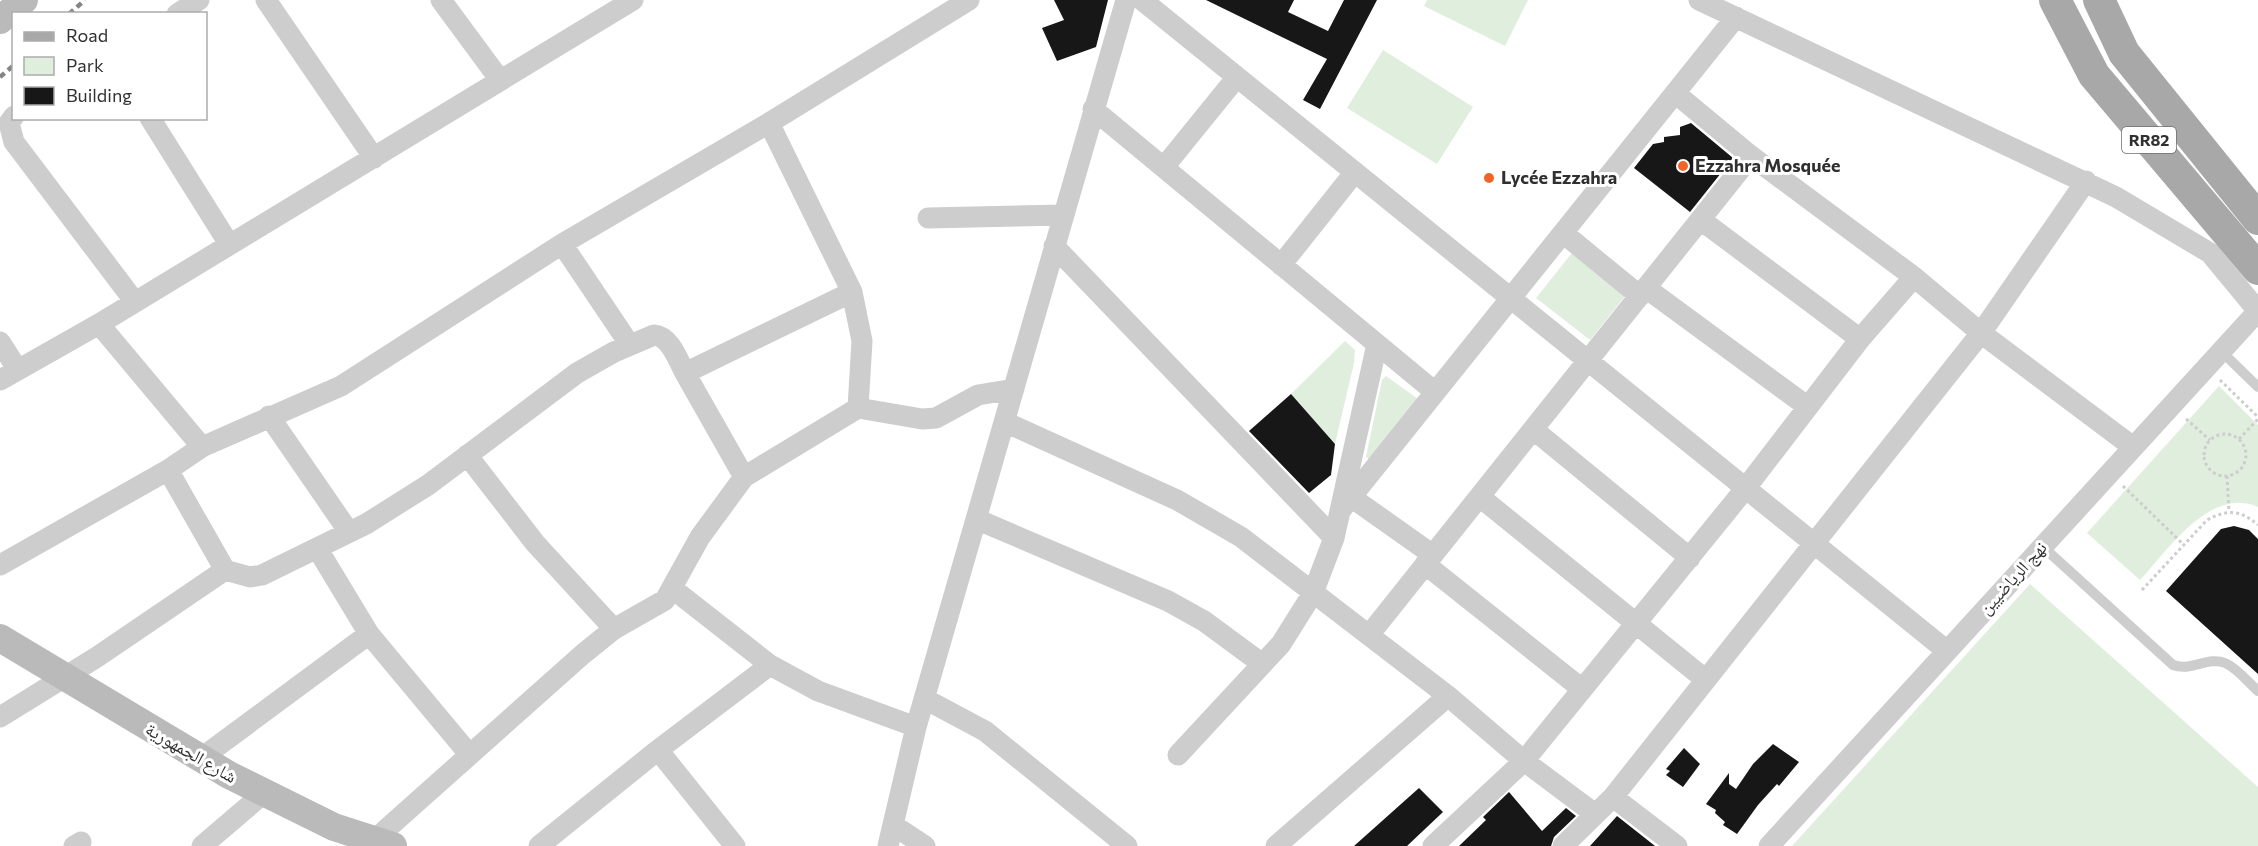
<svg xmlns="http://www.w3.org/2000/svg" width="2258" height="846" font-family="Commissioner,'Noto Naskh Arabic',sans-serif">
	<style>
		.green { fill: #e0eedd }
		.building { fill: #171717 }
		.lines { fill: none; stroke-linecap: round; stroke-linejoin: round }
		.path { stroke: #cdcdcd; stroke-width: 3; stroke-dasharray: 3 3; stroke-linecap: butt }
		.lane { stroke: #cdcdcd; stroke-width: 10 }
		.street { stroke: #cdcdcd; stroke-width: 21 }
		.secondary { stroke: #bababa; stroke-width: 28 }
		.primary { stroke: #a8a8a8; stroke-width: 32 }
		.rail { stroke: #858585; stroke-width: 4.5; stroke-dasharray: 6 4.5; stroke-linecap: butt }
		.poi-dot { fill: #f16428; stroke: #fff; stroke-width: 2 }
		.labels { text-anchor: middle; stroke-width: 6; stroke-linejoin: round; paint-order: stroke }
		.shield { fill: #fff; stroke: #6e6e6e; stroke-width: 1.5 }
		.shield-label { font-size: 16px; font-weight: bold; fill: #303030 }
		.poi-label { font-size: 18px; font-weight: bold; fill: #303030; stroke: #fff; text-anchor: start }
		.street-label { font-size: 18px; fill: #303030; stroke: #fff }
	</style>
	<rect width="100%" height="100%" fill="#fff"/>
	<path class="green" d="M 1427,0 L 1528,0 L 1505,46 L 1424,6 Z
		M 1383,50 L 1473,107 L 1437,164 L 1347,108 Z
		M 1572,253 L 1625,296 L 1590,340 L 1536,298 Z
		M 1345,341 L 1355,350 L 1354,363 L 1335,444 L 1291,394 Z
		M 1386,376 L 1418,399 L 1370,460 L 1366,457 L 1382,380 Z
		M 2219,386 L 2258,425 L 2258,507 C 2210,486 2168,550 2140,580 L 2087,533 Z
		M 2030,584 L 2258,787 L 2258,846 L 1792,846 Z"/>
	<path class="building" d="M 1054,0 L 1108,0 L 1096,47 L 1057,61 L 1042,28 L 1064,20 Z
		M 1206,0 L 1294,0 L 1288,12 L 1328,31 L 1344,0 L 1377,0 L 1320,109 L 1303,100 L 1327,59 Z
		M 1691,123 L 1733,158 L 1690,212 L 1634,168 L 1653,144 L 1664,142 L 1664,137 L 1680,135 L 1680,127 Z
		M 1291,394 L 1335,444 L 1331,475 L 1309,493 L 1249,431 Z
		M 2234,526 L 2249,530 L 2258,539 L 2258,674 L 2166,591 L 2221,529 Z
		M 1773,744 L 1799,762 L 1779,786 L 1777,784 L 1758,805 L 1737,834 L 1723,825 L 1725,822 L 1715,813 L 1716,810 L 1706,804 L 1729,773 L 1729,784 L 1736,789 L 1753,764 Z
		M 1684,748 L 1700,764 L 1683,787 L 1666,775 L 1670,771 L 1666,769 Z
		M 1419,788 L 1443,812 L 1407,846 L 1354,846 Z
		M 1509,792 L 1542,831 L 1566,808 L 1576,816 L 1554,837 L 1551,846 L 1459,846 L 1486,820 L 1483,817 Z
		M 1617,816 L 1650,842 L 1655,846 L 1590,846 Z"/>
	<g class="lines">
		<path class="path" d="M 2220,380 L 2258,417
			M 2186,419 L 2210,440
			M2204 455a21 21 0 1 1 42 0a21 21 0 1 1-42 0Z
			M 2239,439 L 2258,419
			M 2227,476 L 2229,512
			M 2123,486 L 2184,545
			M 2142,590 L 2207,520 C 2227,509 2241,510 2258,525"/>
		<path class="lane" d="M 2221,351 L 2258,387
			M 2042,546 L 2173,665 C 2191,672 2208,656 2225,663 C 2237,668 2248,682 2258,691"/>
		<path class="street" d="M 266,0 L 374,158
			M 441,0 L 500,80
			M 1142,0 L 1947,651
			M 1699,0 L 2116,197 L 2210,253 L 2258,311
			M 177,14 L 199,0
			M 1675,93 L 1751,156 L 1914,277 L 1981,333 L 2133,447
			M 1093,109 L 1435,392
			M 14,116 L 9,123 L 14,142 L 135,302
			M 150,118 L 229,244
			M 1164,167 L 1237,77
			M 928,218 L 1063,215
			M 1701,220 L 1860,339
			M 1563,233 L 1640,296
			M 562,244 L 630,345
			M 1054,246 L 1334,538
			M 1281,265 L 1355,172
			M 1646,288 L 1808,407
			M 852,292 L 862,341 L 858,408
			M 99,324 L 202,447
			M 0,342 L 18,370
			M 685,373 L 744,477
			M 0,380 L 99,324 L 633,0
			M 269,416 L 349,532
			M 1005,422 L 1177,500 L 1241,537 L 1448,696 L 1524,761 L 1595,814
			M 1534,430 L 1690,558
			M 467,455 L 535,543 L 614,629
			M 1351,497 L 1433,555
			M 1480,497 L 1706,680
			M 1340,511 L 1736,17
			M 976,519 L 1168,601 L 1204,621 L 1261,663
			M 317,548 L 369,634 L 469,754
			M 1425,564 L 1582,689
			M 0,565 L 168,470 L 202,447 L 341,386 L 562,244 L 769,123 L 969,0
			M 225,570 L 250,577 L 262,575 L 366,524 L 428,485 L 577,373 L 614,352 L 654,335 C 670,336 678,360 685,373 L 852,292 L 769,123
			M 673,589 L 770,665
			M 1369,635 L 1751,156
			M 925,699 L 985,731 L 1127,846
			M 0,717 L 97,657 L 225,570 L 168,470
			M 658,750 L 735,846
			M 1178,755 L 1281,644 L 1313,593 L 1334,538 L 1377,344
			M 200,759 L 369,634
			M 1613,797 L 1677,846
			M 893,825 L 925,846
			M 373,841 L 583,654 L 614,629 L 665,600 L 700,537 L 744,477 L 858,408 L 922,419 L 936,418 L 978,395 L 1014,389
			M 74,846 L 81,842
			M 202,846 L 264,793
			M 539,846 L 658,750 L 770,665 L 818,691 L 916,727
			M 888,846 L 916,727 L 1126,0
			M 1276,846 L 1448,696
			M 1433,846 L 1524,761 L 1745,489 L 1860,339 L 1914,277
			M 1563,846 L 1613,797 L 1981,333 L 2086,181
			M 1769,846 L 2258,311"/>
		<path class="secondary" d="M 0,20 L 24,0
			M 0,638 L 229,775 L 334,827 L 393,846"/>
		<path class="primary" d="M 2055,0 L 2094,75 L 2258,269
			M 2099,0 L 2124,53 L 2258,219"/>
		<path class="rail" d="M 69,14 L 85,0
			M 0,77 L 14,65"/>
	</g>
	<g class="poi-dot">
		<circle cx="1683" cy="166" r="6"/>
		<circle cx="1489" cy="178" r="6"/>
	</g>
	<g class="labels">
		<rect class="shield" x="2122" y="127" width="54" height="26" rx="4.5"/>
		<g class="shield-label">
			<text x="2149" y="146">RR82</text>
		</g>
		<g class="poi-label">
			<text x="1695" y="172">Ezzahra Mosquée</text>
			<text x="1501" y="184">Lycée Ezzahra</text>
		</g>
		<g class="street-label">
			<text transform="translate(2013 578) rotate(-48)" y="6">نهج الرياضيين</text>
			<text transform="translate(191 753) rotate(30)" y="6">شارع الجمهورية</text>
		</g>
	</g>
	<rect x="12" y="12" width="195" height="108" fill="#ffffff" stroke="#acacac" stroke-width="1.5"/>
	<rect x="24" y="32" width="30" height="9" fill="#a8a8a8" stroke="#acacac" stroke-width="1.5"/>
	<text x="66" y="42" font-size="18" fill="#303030">Road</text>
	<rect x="24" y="57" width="30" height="18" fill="#e0eedd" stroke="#acacac" stroke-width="1.5"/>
	<text x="66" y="72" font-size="18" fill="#303030">Park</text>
	<rect x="24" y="87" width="30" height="18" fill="#171717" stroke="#acacac" stroke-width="1.5"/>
	<text x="66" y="102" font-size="18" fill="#303030">Building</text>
</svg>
